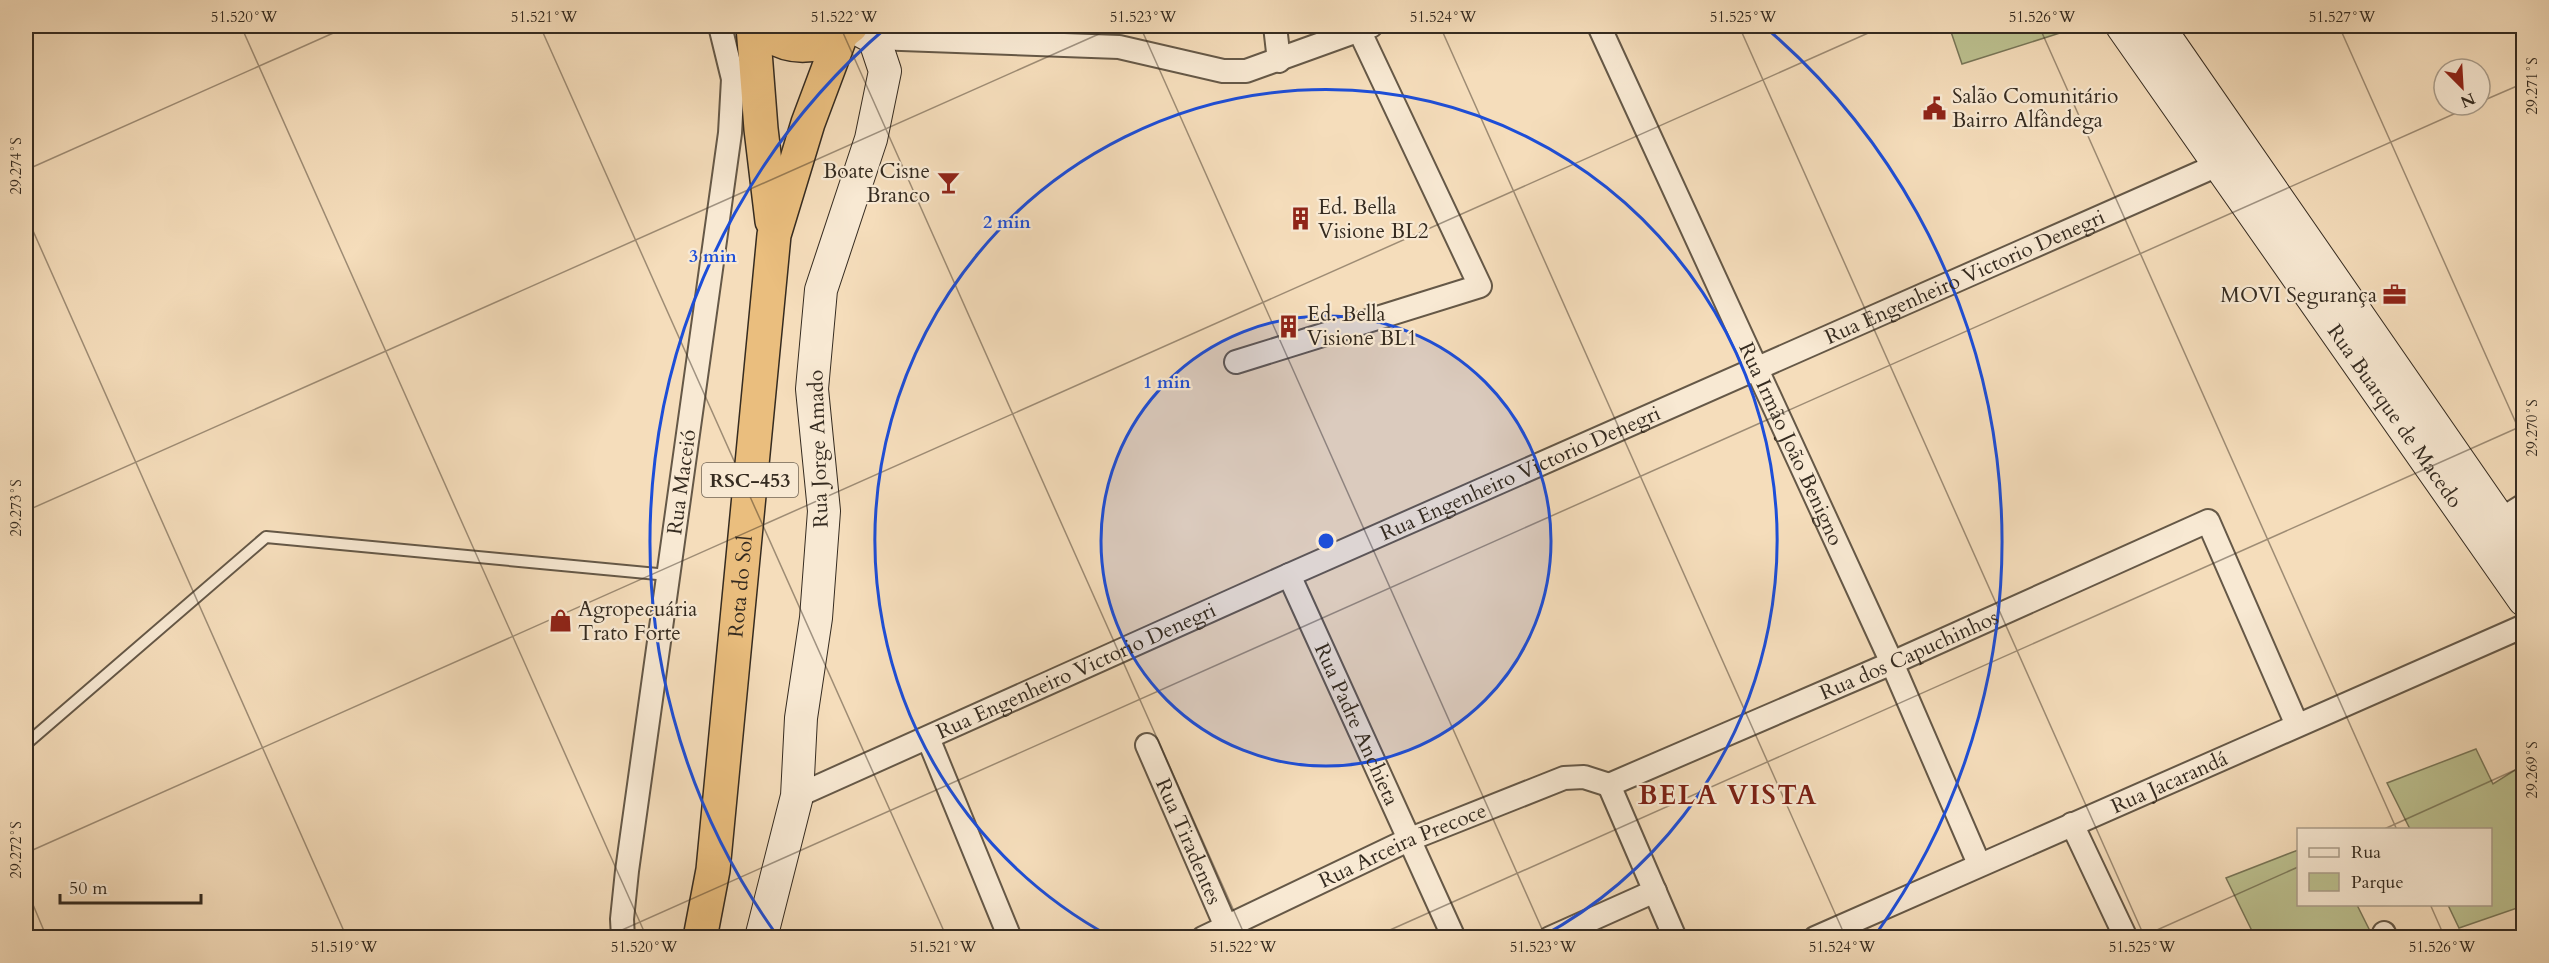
<svg xmlns="http://www.w3.org/2000/svg" width="2549" height="963" font-family="Cardo,serif">
	<style>
		.green { fill: #bcc190; stroke: #787658; stroke-width: 1.5 }
		.lines { fill: none; stroke-linecap: round; stroke-linejoin: round }
		.lane-casing { stroke: #655847; stroke-width: 14 }
		.street-casing { stroke: #655847; stroke-width: 26 }
		.secondary-casing { stroke: #352b20; stroke-width: 34 }
		.highway-casing { stroke: #352b20; stroke-width: 36 }
		.lane { stroke: #f8e9d3; stroke-width: 10 }
		.street { stroke: #f8e9d3; stroke-width: 22 }
		.secondary { stroke: #f8e9d3; stroke-width: 32 }
		.highway { stroke: #eabe7e; stroke-width: 33 }
		.ticks { fill: none; stroke: #352b20; stroke-width: 1.5; stroke-opacity: 0.45 }
		.ring { fill: none; stroke: #1d4ed8; stroke-width: 3 }
		.labels { text-anchor: middle; stroke-width: 4.5; stroke-linejoin: round; paint-order: stroke }
		.shield { fill: #f8e9d3; stroke: #706456; stroke-width: 1.5 }
		.shield-label { font-size: 20px; font-weight: bold; fill: #352b20 }
		.poi-label { font-size: 21px; fill: #352b20; stroke: #f8e9d3; text-anchor: start }
		.street-label { font-size: 21px; fill: #352b20; stroke: #f8e9d3 }
		.district-label { font-size: 27px; font-weight: bold; letter-spacing: 1.5px; fill: #7a1f14; stroke: #f8e9d3 }
		.centre { fill: #1d4ed8; stroke: #f8e9d3; stroke-width: 3 }
		.ring-label { font-size: 18px; text-anchor: middle; font-weight: bold; fill: #1d4ed8; stroke: #f8e9d3; stroke-width: 4.5; stroke-linejoin: round; paint-order: stroke }
		.neatline { fill: none; stroke: #352b20; stroke-width: 2 }
		.ticks-label { font-size: 15px; text-anchor: middle; fill: #352b20 }
	</style>
	<rect width="100%" height="100%" fill="#f5ddbb"/>
	<filter id="stains"><feTurbulence type="fractalNoise" baseFrequency=".00333" numOctaves="4"/><feColorMatrix values="0 0 0 0 .2 0 0 0 0 .09 0 0 0 0 .02 0 0 0 .5 -.17"/></filter>
	<radialGradient id="worn" r=".72"><stop offset=".6" stop-color="#630" stop-opacity="0"/><stop offset="1" stop-color="#630" stop-opacity=".3"/></radialGradient>
	<path class="green" d="M 1949,26 L 2078,26 L 2079,27 L 1962,64 Z
		M 2476,749 L 2493,784 L 2523,765 L 2523,906 L 2459,928 L 2448,905 L 2490,904 L 2490,830 L 2410,829 L 2387,783 Z
		M 2298,850 L 2298,904 L 2357,905 L 2373,937 L 2255,937 L 2226,878 Z"/>
	<g class="lines">
		<defs>
			<path id="lane" d="M 26,744 L 266,537 L 668,575"/>
			<g id="street">
				<path d="M 1275,26 L 1279,61"/>
				<path id="s1" d="M 1599,26 L 1892,663 L 1979,864"/>
				<path d="M 874,38 L 1119,47 L 1223,71 L 1246,71 L 1371,26"/>
				<path d="M 1236,362 L 1480,286 L 1359,30"/>
				<path d="M 2487,528 L 2524,505"/>
				<path id="s2" d="M 1289,575 L 1454,938"/>
				<path d="M 928,738 L 1010,938"/>
				<path id="s3" d="M 1147,745 L 1231,938"/>
				<path id="s4" d="M 1609,785 L 1892,663 L 2208,521 L 2297,725"/>
				<path d="M 1609,785 L 1675,938"/>
				<path id="s5" d="M 797,796 L 1289,575 L 2220,164 L 2232,157"/>
				<path d="M 2072,824 L 2126,938"/>
				<path d="M 2384,933 L 2386,938"/>
				<path id="s6" d="M 623,938 L 622,919 L 627,871 L 730,133 L 733,79 L 720,26"/>
				<path id="s7" d="M 1203,938 L 1408,840 L 1564,778 L 1584,777 L 1609,785"/>
				<path d="M 1550,938 L 1655,891"/>
				<path id="s8" d="M 1815,938 L 2524,626"/>
			</g>
			<g id="secondary">
				<path id="s9" d="M 2122,26 L 2524,600"/>
				<path d="M 2158,26 L 2524,555"/>
				<path d="M 761,938 L 797,796 L 801,718 L 816,618 L 824,511 L 812,389 L 821,290 L 871,139 L 885,71 L 874,38 L 852,26"/>
			</g>
			<g id="highway">
				<path d="M 753,26 L 761,129 L 772,221"/>
				<path d="M 760,26 C 786,54 824,49 851,26"/>
				<path id="s10" d="M 700,938 L 713,870 L 774,235 L 808,123 L 841,35"/>
			</g>
		</defs>
		<use href="#lane" class="lane-casing"/>
		<use href="#street" class="street-casing"/>
		<use href="#secondary" class="secondary-casing"/>
		<use href="#highway" class="highway-casing"/>
		<use href="#lane" class="lane"/>
		<use href="#street" class="street"/>
		<use href="#secondary" class="secondary"/>
		<use href="#highway" class="highway"/>
	</g>
	<path class="ticks" d="M 241,26 L 647,938M 540,26 L 947,938M 840,26 L 1246,938M 1140,26 L 1546,938M 1440,26 L 1846,938M 1739,26 L 2145,938M 2039,26 L 2397,830M 2339,26 L 2524,441M 2480,102 L 2524,83M 26,170 L 349,26M 26,215 L 347,938M 26,511 L 1117,26M 2382,830 L 2524,766M 26,853 L 1884,26M 26,888 L 47,938M 2430,904 L 2445,938M 604,938 L 2474,105M 1372,938 L 2524,425M 2139,938 L 2298,867"/>
	<circle cx="1326" cy="541" r="225" fill="#1d4ed8" fill-opacity=".12"/>
	<g class="ring">
		<circle cx="1326" cy="541" r="225"/>
		<path d="M1111 937A451 451 0 1 1 1541 937"/>
		<path d="M776 934A676 676 0 0 1 887 27M1765 27A676 676 0 0 1 1876 934"/>
	</g>
	<defs>
		<symbol id="civic-bare" viewBox="-9 -9 18 18"><path d="M-.6-6.5H3V-4.5H.6V-3L4-1V1h2V6H-6V1h2V-1L-.6-3ZM-1.2 2.5V6h2.4V2.5Z" fill="#8f2418" stroke="#f8e9d3" stroke-width="2.5" paint-order="stroke"/></symbol>
		<symbol id="bar-bare" viewBox="-9 -9 18 18"><path d="M-6-5H6L.8 .8V4.5H3.5V6h-7V4.5H-.8V.8Z" fill="#8f2418" stroke="#f8e9d3" stroke-width="2.5" paint-order="stroke"/></symbol>
		<symbol id="building-bare" viewBox="-9 -9 18 18"><path d="M-4-6H4V6H1V3H-1V6H-4ZM-2.5-4.3h1.7v1.8h-1.7ZM.8-4.3h1.7v1.8H.8ZM-2.5-1h1.7V.8h-1.7ZM.8-1h1.7V.8H.8Z" fill="#8f2418" stroke="#f8e9d3" stroke-width="2.5" paint-order="stroke"/></symbol>
		<symbol id="office-bare" viewBox="-9 -9 18 18"><path d="M-6-3h4V-5.5h4V-3h4V5H-6ZM-1-4.5V-3h2v-1.5ZM-6 0V1H6V0Z" fill="#8f2418" stroke="#f8e9d3" stroke-width="2.5" paint-order="stroke"/></symbol>
		<symbol id="shop-bare" viewBox="-9 -9 18 18"><path d="M-5-2.5h2.3a2.7 3.5 0 0 1 5.4 0H5L5.5 6h-11ZM-1.5-2.5h3a1.5 2.3 0 0 0-3 0Z" fill="#8f2418" stroke="#f8e9d3" stroke-width="2.5" paint-order="stroke"/></symbol>
	</defs>
	<g fill-rule="evenodd">
		<use href="#civic-bare" x="1918" y="92" width="33" height="33"/>
		<use href="#bar-bare" x="932" y="166" width="33" height="33"/>
		<use href="#building-bare" x="1284" y="202" width="33" height="33"/>
		<use href="#office-bare" x="2378" y="278" width="33" height="33"/>
		<use href="#building-bare" x="1272" y="310" width="33" height="33"/>
		<use href="#shop-bare" x="544" y="604" width="33" height="33"/>
	</g>
	<g class="labels">
		<rect class="shield" x="702" y="463" width="96" height="34" rx="4.5"/>
		<g class="shield-label">
			<text x="750" y="487">RSC-453</text>
		</g>
		<g class="poi-label">
			<text x="1952" y="103">Salão Comunitário<tspan x="1952" dy="24">Bairro Alfândega</tspan></text>
			<text x="930" y="178" text-anchor="end">Boate Cisne<tspan x="930" dy="24">Branco</tspan></text>
			<text x="1318" y="214">Ed. Bella<tspan x="1318" dy="24">Visione BL2</tspan></text>
			<text x="2377" y="302" text-anchor="end">MOVI Segurança</text>
			<text x="1307" y="321">Ed. Bella<tspan x="1307" dy="24">Visione BL1</tspan></text>
			<text x="578" y="616">Agropecuária<tspan x="578" dy="24">Trato Forte</tspan></text>
		</g>
		<g class="street-label">
			<text dy="7" stroke="none"><textPath href="#s5" startOffset="1278">Rua Engenheiro Victorio Denegri</textPath></text>
			<text dy="7" stroke="none"><textPath href="#s9" startOffset="476">Rua Buarque de Macedo</textPath></text>
			<text dy="7" stroke="none"><textPath href="#s1" startOffset="460">Rua Irmão João Benigno</textPath></text>
			<text transform="translate(818 449) rotate(-92)" y="7">Rua Jorge Amado</text>
			<text dy="7" stroke="none"><textPath href="#s5" startOffset="792">Rua Engenheiro Victorio Denegri</textPath></text>
			<text dy="7" stroke="none"><textPath href="#s6" startOffset="460">Rua Maceió</textPath></text>
			<text dy="7" stroke="none"><textPath href="#s10" startOffset="354">Rota do Sol</textPath></text>
			<text dy="7" stroke="none"><textPath href="#s4" startOffset="327">Rua dos Capuchinhos</textPath></text>
			<text dy="7" stroke="none"><textPath href="#s5" startOffset="306">Rua Engenheiro Victorio Denegri</textPath></text>
			<text dy="7" stroke="none"><textPath href="#s2" startOffset="164">Rua Padre Anchieta</textPath></text>
			<text dy="7" stroke="none"><textPath href="#s8" startOffset="387">Rua Jacarandá</textPath></text>
			<text dy="7" stroke="none"><textPath href="#s3" startOffset="105">Rua Tiradentes</textPath></text>
			<text dy="7" stroke="none"><textPath href="#s7" startOffset="220">Rua Arceira Precoce</textPath></text>
		</g>
		<g class="district-label">
			<text x="1728" y="804">BELA VISTA</text>
		</g>
	</g>
	<circle cx="1326" cy="541" r="9" class="centre"/>
	<g class="ring-label">
		<text x="1007" y="228">2 min</text>
		<text x="713" y="262">3 min</text>
		<text x="1167" y="388">1 min</text>
	</g>
	<rect width="2549" height="963" fill="none" stroke="#f5ddbb" stroke-width="66"/>
	<rect x="2297" y="828" width="195" height="78" fill="#f8e9d3" stroke="#aa9d8b" stroke-width="1.5"/>
	<rect x="2309" y="848" width="30" height="9" fill="#f8e9d3" stroke="#aa9d8b" stroke-width="1.5"/>
	<text x="2351" y="858" font-size="18" fill="#352b20">Rua</text>
	<rect x="2309" y="873" width="30" height="18" fill="#bcc190" stroke="#aa9d8b" stroke-width="1.5"/>
	<text x="2351" y="888" font-size="18" fill="#352b20">Parque</text>
	<g transform="translate(2462 87) rotate(156)"><circle r="28" fill="#f8e9d3" stroke="#aa9d8b" stroke-width="1.5"/>
	<path d="M0-4.5L10 22L0 15L-10 22Z" fill="#8f2418"/>
	<text y="-9" font-size="16" font-weight="bold" text-anchor="middle" fill="#352b20">N</text>
	</g>
	<path d="M60 894v9h141v-9" fill="none" stroke="#352b20" stroke-width="3"/>
	<text x="69" y="894" font-size="18" fill="#352b20" stroke="#f8e9d3" stroke-width="4.5" paint-order="stroke">50 m</text>
	<rect x="33" y="33" width="2483" height="897" class="neatline"/>
	<g class="ticks-label">
		<text x="244" y="22">51.520°W</text>
		<text x="544" y="22">51.521°W</text>
		<text x="844" y="22">51.522°W</text>
		<text x="1143" y="22">51.523°W</text>
		<text x="1443" y="22">51.524°W</text>
		<text x="1743" y="22">51.525°W</text>
		<text x="2042" y="22">51.526°W</text>
		<text x="2342" y="22">51.527°W</text>
		<text transform="translate(2532 86) rotate(-90)" y="5">29.271°S</text>
		<text transform="translate(16 166) rotate(-90)" y="5">29.274°S</text>
		<text transform="translate(2532 428) rotate(-90)" y="5">29.270°S</text>
		<text transform="translate(16 508) rotate(-90)" y="5">29.273°S</text>
		<text transform="translate(2532 770) rotate(-90)" y="5">29.269°S</text>
		<text transform="translate(16 850) rotate(-90)" y="5">29.272°S</text>
		<text x="344" y="952">51.519°W</text>
		<text x="644" y="952">51.520°W</text>
		<text x="943" y="952">51.521°W</text>
		<text x="1243" y="952">51.522°W</text>
		<text x="1543" y="952">51.523°W</text>
		<text x="1842" y="952">51.524°W</text>
		<text x="2142" y="952">51.525°W</text>
		<text x="2442" y="952">51.526°W</text>
	</g>
	<rect width="100%" height="100%" filter="url(#stains)"/>
	<rect width="100%" height="100%" fill="url(#worn)"/>
</svg>
